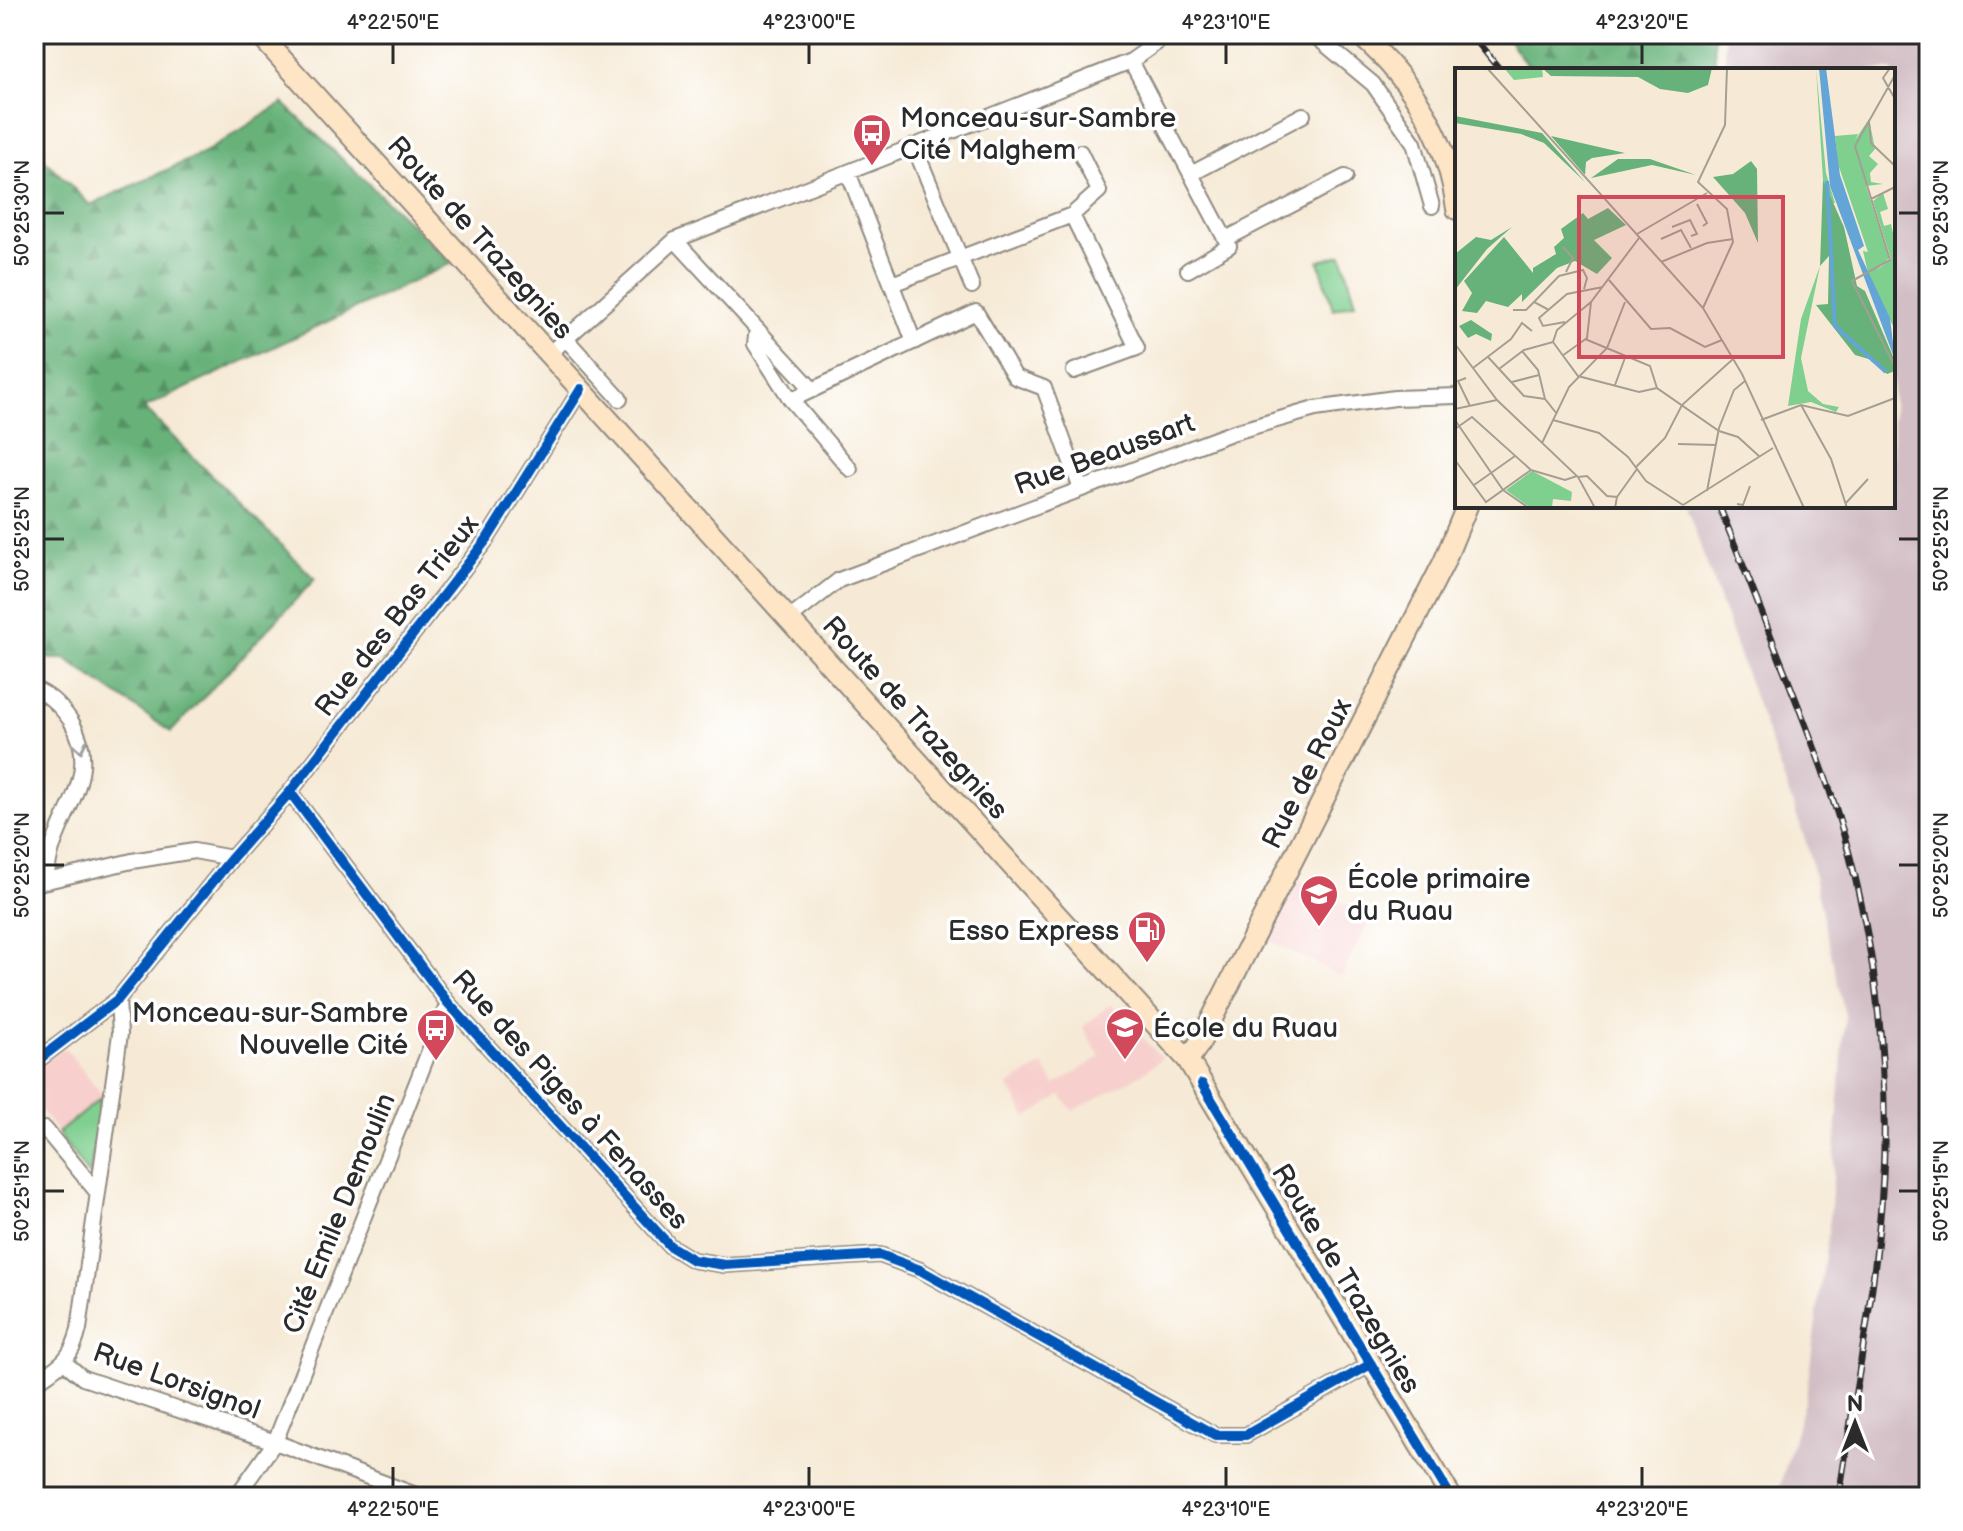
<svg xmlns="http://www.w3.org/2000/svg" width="1963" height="1531" font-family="'Balsamiq Sans',sans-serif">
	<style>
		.built { fill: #f7d0ce }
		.railway { fill: #d2bec4 }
		.grass { fill: #7fcf8f; stroke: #557d5d; stroke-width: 2 }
		.forest { fill: url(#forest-firs); stroke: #496e52; stroke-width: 2 }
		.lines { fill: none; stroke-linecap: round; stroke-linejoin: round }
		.street-casing { stroke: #908a80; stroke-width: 18 }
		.secondary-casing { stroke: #908a80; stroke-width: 24 }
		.street { stroke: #fff; stroke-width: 14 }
		.secondary { stroke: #fde5c5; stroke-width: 20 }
		.rail-casing { stroke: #2b2b2b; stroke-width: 7 }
		.rail { stroke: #fff; stroke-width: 4; stroke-dasharray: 12; stroke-linecap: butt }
		.cycleway-casing { stroke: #fff; stroke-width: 15 }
		.cycleway { stroke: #0057b8; stroke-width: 10 }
		.oneway { stroke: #a0a0a0 }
		.ticks { fill: none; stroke: #2b2b2b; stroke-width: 3 }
		.labels { text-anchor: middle; stroke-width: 7; stroke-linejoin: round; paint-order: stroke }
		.poi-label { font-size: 28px; fill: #2b2b2b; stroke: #fff; text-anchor: start }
		.street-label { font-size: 28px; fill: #2b2b2b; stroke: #fff }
		.inset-river { fill: none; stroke: #63a5d7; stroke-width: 4 }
		.inset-road { fill: none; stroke: #a59e92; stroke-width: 2 }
		.view { fill: #d1495b; fill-opacity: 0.15; stroke: #d1495b; stroke-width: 4 }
		.inset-edge { fill: none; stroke: #2b2b2b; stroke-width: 4 }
		.neatline { fill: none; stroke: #2b2b2b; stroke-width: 3 }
		.ticks-label { font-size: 20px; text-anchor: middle; fill: #2b2b2b }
	</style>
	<defs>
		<pattern id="forest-firs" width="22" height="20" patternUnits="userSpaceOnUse" patternTransform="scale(2)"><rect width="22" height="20" fill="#67b27a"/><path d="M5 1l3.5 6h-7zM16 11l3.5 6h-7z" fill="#559164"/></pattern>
	</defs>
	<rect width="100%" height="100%" fill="#fff"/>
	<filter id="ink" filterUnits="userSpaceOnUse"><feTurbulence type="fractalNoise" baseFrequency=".0125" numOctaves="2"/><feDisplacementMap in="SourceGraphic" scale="16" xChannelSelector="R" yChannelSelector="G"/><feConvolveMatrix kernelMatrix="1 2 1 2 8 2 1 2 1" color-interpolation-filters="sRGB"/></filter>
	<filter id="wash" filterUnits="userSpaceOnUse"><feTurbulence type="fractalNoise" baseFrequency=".006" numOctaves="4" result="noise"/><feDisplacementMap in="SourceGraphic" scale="32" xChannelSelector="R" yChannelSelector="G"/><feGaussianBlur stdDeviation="1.8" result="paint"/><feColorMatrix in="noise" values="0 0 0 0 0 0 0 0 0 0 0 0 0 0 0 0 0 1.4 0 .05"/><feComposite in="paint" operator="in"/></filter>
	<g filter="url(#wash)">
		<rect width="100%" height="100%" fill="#f6ead6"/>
		<path class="built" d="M 1297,880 L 1370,918 L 1341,977 L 1267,939 Z
			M 1110,1004 L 1162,1058 L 1142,1074 L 1073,1111 L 1061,1095 L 1027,1118 L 1008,1085 L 1043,1065 L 1055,1085 L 1100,1057 L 1083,1027 Z
			M 64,1047 L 103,1095 L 58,1133 L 34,1101 L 34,1072 Z"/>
		<path class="railway" d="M 1725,34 L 1929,34 L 1929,1497 L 1777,1497 L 1806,1395 L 1830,1218 L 1845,1016 L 1807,845 L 1686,506 L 1893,506 L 1893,70 L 1725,70 Z"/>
		<path class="grass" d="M 1342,255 L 1356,303 L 1333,309 L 1319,261 Z
			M 101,1098 L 90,1177 L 58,1133 Z"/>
		<path class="forest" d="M 1504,34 L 1714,34 L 1715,70 L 1531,70 Z
			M 283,103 L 452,263 L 144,408 L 315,579 L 171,732 L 65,659 L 34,658 L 34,155 L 37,152 L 90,205 L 204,153 Z"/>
	</g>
	<g filter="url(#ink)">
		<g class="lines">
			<defs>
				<path id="street" d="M 1313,34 L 1373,84 L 1414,143 L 1432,206
					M 1131,61 L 1229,246 L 1188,270
					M 914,146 L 972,286
					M 848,172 L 914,342
					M 1191,174 L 1303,115
					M 1072,215 L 1099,191 L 1080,152
					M 1226,239 L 1345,177
					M 675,240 L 813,390
					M 892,284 L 1072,215 L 1137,348 L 1074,371
					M 757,329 L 755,344 L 791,400 L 850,469
					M 566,339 L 620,399
					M 549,354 L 675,240 L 1131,61 L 1169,34
					M 791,400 L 976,312 L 1015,377 L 1044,388 L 1081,489
					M 789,619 L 839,580 L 1231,433 L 1315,409 L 1395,398 L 1457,396
					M 34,689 C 49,694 62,708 71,721 C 107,781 46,821 47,881
					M 290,792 L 448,1003 L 670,1246 L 693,1260 L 725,1265 L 880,1255 L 920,1270 L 1215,1435 L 1246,1435 L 1371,1364
					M 34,884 L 132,861 L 194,851 L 232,858
					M 34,1063 L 118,999 L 232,858 L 290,792 L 487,539 L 581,389
					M 45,1129 L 97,1192
					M 64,1362 L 83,1378 L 275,1442 L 421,1497
					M 34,1383 C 59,1366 72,1360 79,1329 L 120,1034 L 118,999
					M 236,1497 L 275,1442 L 448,1003"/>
				<path id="secondary" d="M 259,34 L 1188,1060 L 1451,1497
					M 1359,34 C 1412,80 1448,139 1457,209
					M 1188,1060 L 1199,1044 L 1444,562 L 1467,506"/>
			</defs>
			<use href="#street" class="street-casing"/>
			<use href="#secondary" class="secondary-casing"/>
			<use href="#street" class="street"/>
			<use href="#secondary" class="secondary"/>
			<defs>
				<path id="rail" d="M 1471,34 L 1500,70
					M 1719,506 C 1743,564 1765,622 1788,680 C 1811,738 1834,796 1850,857 C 1875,952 1886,1051 1884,1150 C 1881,1266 1856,1382 1839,1497"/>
			</defs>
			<use href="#rail" class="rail-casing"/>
			<use href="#rail" class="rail"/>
			<defs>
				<path id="cycleway" d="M 290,792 L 448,1003 L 670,1246 L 693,1260 L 725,1265 L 880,1255 L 920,1270 L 1215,1435 L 1246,1435 L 1371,1364
					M 34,1063 L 118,999 L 232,858 L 290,792 L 487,539 L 581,389
					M 1202,1084 L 1451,1497"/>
			</defs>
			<use href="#cycleway" class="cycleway-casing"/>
			<use href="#cycleway" class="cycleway"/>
		</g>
		<defs><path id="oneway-chevron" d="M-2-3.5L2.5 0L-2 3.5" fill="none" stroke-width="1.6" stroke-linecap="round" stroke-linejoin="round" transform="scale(2)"/></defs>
		<use class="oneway" href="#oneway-chevron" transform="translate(80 747) rotate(78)"/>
	</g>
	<path class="ticks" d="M 393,44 L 393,64M 809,44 L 809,64M 1226,44 L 1226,64M 1642,44 L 1642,64M 44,213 L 64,213M 1899,213 L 1919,213M 44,539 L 64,539M 1899,539 L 1919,539M 44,865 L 64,865M 1899,865 L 1919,865M 44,1191 L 64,1191M 1899,1191 L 1919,1191M 393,1467 L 393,1487M 809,1467 L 809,1487M 1226,1467 L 1226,1487M 1642,1467 L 1642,1487"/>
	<defs>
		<symbol id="bus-pin" viewBox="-11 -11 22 30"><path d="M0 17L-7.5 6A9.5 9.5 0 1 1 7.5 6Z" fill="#d1495b" stroke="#fff"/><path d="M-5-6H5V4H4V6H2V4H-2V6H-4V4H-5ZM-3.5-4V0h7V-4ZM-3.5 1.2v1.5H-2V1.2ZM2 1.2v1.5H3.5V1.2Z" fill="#fff"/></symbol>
		<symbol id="school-pin" viewBox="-11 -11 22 30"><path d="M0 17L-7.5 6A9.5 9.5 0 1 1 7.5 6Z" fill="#d1495b" stroke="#fff"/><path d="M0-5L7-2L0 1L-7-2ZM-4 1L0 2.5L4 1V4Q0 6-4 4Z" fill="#fff"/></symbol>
		<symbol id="fuel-pin" viewBox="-11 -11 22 30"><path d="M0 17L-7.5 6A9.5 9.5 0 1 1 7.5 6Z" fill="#d1495b" stroke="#fff"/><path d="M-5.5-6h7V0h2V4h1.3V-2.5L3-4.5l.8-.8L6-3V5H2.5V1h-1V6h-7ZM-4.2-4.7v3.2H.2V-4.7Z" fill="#fff"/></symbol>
	</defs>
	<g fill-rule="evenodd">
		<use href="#bus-pin" x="850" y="111" width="44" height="60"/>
		<use href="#school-pin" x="1297" y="872" width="44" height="60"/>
		<use href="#fuel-pin" x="1125" y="908" width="44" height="60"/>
		<use href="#school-pin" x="1103" y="1005" width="44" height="60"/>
		<use href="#bus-pin" x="414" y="1006" width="44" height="60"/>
	</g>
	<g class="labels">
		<g class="poi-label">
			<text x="900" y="127">Monceau-sur-Sambre<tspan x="900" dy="32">Cité Malghem</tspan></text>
			<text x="1347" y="888">École primaire<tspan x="1347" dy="32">du Ruau</tspan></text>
			<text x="1119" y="940" text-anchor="end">Esso Express</text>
			<text x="408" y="1022" text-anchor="end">Monceau-sur-Sambre<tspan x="408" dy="32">Nouvelle Cité</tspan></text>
			<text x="1153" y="1037">École du Ruau</text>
		</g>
		<g class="street-label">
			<text transform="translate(481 237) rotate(48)" y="10">Route de Trazegnies</text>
			<text transform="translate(1104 453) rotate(-20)" y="10">Rue Beaussart</text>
			<text transform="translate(396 615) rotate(-52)" y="10">Rue des Bas Trieux</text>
			<text transform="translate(916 717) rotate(48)" y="10">Route de Trazegnies</text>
			<text transform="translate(1306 773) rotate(-63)" y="10">Rue de Roux</text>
			<text transform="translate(571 1099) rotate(48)" y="10">Rue des Piges à Fenasses</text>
			<text transform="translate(338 1213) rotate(-68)" y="10">Cité Emile Demoulin</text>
			<text transform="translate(1347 1278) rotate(59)" y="10">Route de Trazegnies</text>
			<text transform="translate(177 1380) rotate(20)" y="10">Rue Lorsignol</text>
		</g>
	</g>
	<g transform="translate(1455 68)">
		<rect width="440" height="440" fill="#f6ead6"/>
		<path d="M 49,0 L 87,0 L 88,9 L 59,12 ZM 361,0 L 371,105 L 380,135 L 373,135 L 368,112 ZM 414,51 L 420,81 L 414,88 L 423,96 L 415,105 L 416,114 L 428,116 L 411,118 L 434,190 L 422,202 L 436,191 L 418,133 L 428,125 L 433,141 L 425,144 L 429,158 L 436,156 L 440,175 L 440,262 L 414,209 L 408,183 L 413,184 L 383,96 L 380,68 L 403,66 L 400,72 ZM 365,198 L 346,290 L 353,323 L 368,336 L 384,339 L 381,344 L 356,334 L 333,338 L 346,251 Z" fill="#7fcf8f"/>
		<path d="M 87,0 L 257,0 L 253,17 L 233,25 L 205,21 L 183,9 L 96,8 ZM 0,48 L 87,65 L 130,114 L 89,75 L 66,66 L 0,55 ZM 96,68 L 170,85 L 137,90 L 131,94 L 130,107 ZM 163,91 L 195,91 L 241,107 L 197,97 L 136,110 ZM 296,93 L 302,101 L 303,175 L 290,145 L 258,109 L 278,106 ZM 368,112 L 389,159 L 402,218 L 410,223 L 440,293 L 440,303 L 432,306 L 417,292 L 400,287 L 361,237 L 373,236 L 374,188 L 365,198 ZM 153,140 L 171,157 L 139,172 L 157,190 L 142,206 L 120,193 L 102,200 L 67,234 L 67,226 L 53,239 L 31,233 L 22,245 L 7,243 L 17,225 L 9,213 L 49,169 L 78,205 L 78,200 L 101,186 L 99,179 L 109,170 L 106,161 L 128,145 L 133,151 ZM 57,159 L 32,181 L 0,222 L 0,186 L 21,169 L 36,172 ZM 16,252 L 37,266 L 36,273 L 21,266 L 13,270 L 4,258 Z" fill="#67b27a"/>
		<path d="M 77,403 L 117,424 L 116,433 L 98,431 L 97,439 L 76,440 L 51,422 Z" fill="#7fcf8f"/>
		<path d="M 364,0 L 371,0 L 385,107 L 409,178 L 403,182 L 435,250 L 440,292 L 375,118 Z" fill="#63a5d7"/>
		<path class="inset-river" d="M 372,113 L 380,258 L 431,304"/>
		<path class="inset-road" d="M 32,0 L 248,240 L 287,306 L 349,440M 435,0 L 428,10 L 440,31M 440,7 L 400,78 L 435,192 L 397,213 L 440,299M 414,54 L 416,75 L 440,98M 416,131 L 440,119M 242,136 L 252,155 L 248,158M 217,159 L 235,152 L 242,166 L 236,168M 182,166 L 252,125M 206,171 L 226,162 L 236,180M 108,179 L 118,190 L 111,204M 206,194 L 252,175 L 278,171M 154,212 L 196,261 L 215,260 L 250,279 L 267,272M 248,240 L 278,174 L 272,141 L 243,114 L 270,57 L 272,0M 58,242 L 71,242 L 79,234M 94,242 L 79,234 L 104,208 L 128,202 L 132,210 L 129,221M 110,254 L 88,258 L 84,250 L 112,226 L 148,219M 130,271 L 195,298 L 202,320 L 264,363 L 283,369 L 305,389M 98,274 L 102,262 L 136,234 L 184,170M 98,274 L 123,308 L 184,324 L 202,320M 0,276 L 42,332 L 123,409 L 140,440M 67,283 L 83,302 L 90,331M 107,288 L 132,270 L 136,234M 33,289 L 69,328 L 90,331 L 102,346M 18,300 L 56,271 L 67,255 L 77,263M 44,301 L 69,282 L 98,274M 11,310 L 3,313 L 15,338M 57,314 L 84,307M 160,317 L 171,287M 346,337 L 376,391 L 392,440M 0,341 L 42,332M 0,352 L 48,422 L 74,440M 98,352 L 144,365 L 173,389 L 191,413 L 228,437M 306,352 L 346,337 L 393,348 L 440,330M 0,361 L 17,349 L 76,402 L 110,412 L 122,408M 87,375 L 114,319 L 152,280 L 170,234M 223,376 L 261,377M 0,392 L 31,434 L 76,402M 181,399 L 210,370 L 227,337 L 278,291M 123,409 L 132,408 L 152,428 L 162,429 L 160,440M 19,417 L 60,388M 252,423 L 264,360 L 279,322 L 290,313M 162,429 L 182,401M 282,436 L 288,437 L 295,418M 390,436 L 413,411M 228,437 L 318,380"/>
		<path class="view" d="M 124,129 L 328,129 L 328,289 L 124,289 Z"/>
		<rect width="440" height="440" class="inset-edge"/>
	</g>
	<rect width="1963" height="1531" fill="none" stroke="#fff" stroke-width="88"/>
	<g transform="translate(1855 1423)" stroke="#ffffff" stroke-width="6" paint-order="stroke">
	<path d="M0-6L14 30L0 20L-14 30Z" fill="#2b2b2b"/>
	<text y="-12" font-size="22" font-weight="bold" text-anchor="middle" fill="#2b2b2b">N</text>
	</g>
	<rect x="44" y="44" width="1875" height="1443" class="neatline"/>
	<g class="ticks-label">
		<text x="393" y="29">4°22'50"E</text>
		<text x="809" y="29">4°23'00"E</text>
		<text x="1226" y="29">4°23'10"E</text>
		<text x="1642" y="29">4°23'20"E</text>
		<text transform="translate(22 213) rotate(-90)" y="7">50°25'30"N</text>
		<text transform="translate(1941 213) rotate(-90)" y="7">50°25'30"N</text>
		<text transform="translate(22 539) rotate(-90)" y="7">50°25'25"N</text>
		<text transform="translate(1941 539) rotate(-90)" y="7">50°25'25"N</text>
		<text transform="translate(22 865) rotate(-90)" y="7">50°25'20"N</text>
		<text transform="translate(1941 865) rotate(-90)" y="7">50°25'20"N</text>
		<text transform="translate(22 1191) rotate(-90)" y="7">50°25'15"N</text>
		<text transform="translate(1941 1191) rotate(-90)" y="7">50°25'15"N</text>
		<text x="393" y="1516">4°22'50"E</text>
		<text x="809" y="1516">4°23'00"E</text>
		<text x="1226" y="1516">4°23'10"E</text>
		<text x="1642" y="1516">4°23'20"E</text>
	</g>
</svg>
